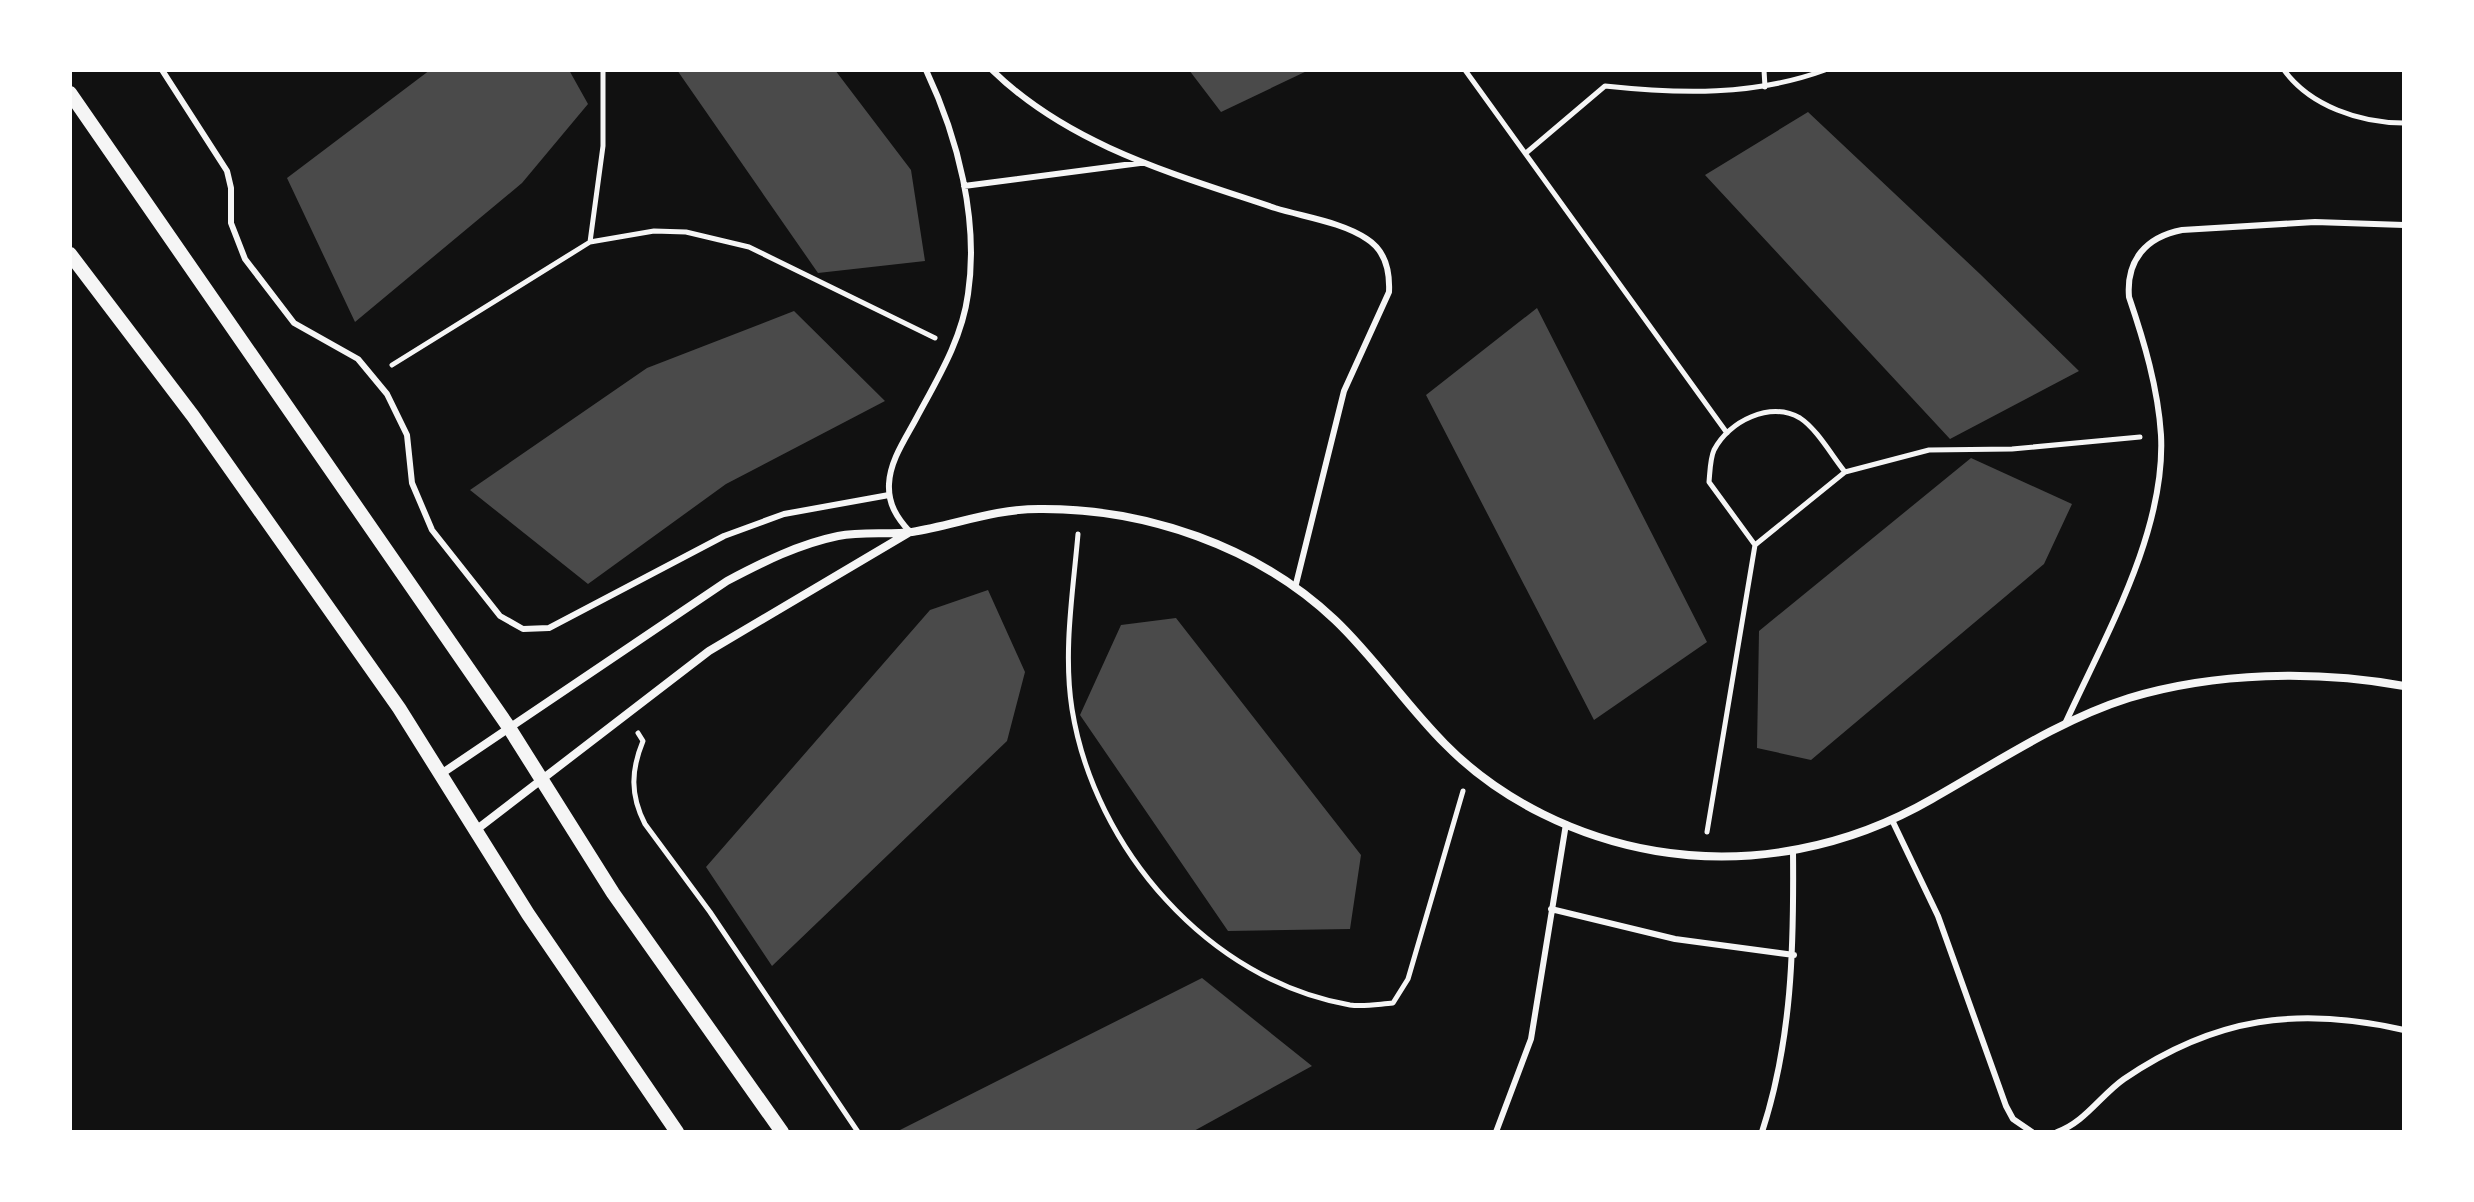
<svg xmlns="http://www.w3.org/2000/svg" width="2474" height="1202" font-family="Helvetica,sans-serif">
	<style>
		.building { fill: #4a4a4a }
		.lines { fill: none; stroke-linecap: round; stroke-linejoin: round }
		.path { stroke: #f5f5f5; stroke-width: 5 }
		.service { stroke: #f5f5f5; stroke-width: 6 }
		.minor { stroke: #f5f5f5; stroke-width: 8 }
		.tertiary { stroke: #f5f5f5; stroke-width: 14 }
	</style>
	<rect width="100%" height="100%" fill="#111"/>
	<path class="building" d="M 430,70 L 569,70 L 588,104 L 522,183 L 355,322 L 287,178 Z
		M 677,70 L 835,70 L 911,170 L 925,261 L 818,273 Z
		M 1189,70 L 1309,70 L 1221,112 Z
		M 1808,112 L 1980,274 L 2079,371 L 1950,439 L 1705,175 Z
		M 1537,308 L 1707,642 L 1594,720 L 1426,395 Z
		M 794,311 L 885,401 L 726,484 L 588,584 L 470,490 L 647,368 Z
		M 1971,458 L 2072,504 L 2044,564 L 1811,760 L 1757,748 L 1759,631 Z
		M 988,590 L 1025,672 L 1007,741 L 772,966 L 706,867 L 930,610 Z
		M 1176,618 L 1361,855 L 1350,929 L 1228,931 L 1080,715 L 1121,625 Z
		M 1202,978 L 1312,1066 L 1192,1132 L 896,1132 Z"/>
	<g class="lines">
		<path class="path" d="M 1465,70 L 1727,433
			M 1764,70 L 1765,87
			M 2284,70 C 2310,106 2360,123 2404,123
			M 1526,153 L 1605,86 C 1680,94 1754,96 1825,70
			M 590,242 L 603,146 L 603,70
			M 392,365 L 590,242 L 654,231 L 686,232 L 749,247 L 935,338
			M 1078,534 C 1073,592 1063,651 1072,709 C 1094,848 1209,981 1350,1005 C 1364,1007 1379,1004 1393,1003 L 1408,979 L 1463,791
			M 1755,545 L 1709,482 C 1710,472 1710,459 1714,450 C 1729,421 1770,401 1800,418 C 1817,429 1832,456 1845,472
			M 638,733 L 643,741 C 631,770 630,795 645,824 L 710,912 L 858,1132
			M 1707,832 L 1755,545 L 1845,472 L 1929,450 L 2012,449 L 2140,437"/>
		<path class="service" d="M 162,70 L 227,171 L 231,188 L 231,223 L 245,259 L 294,323 L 358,359 L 387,394 L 407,435 L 412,483 L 432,530 L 500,616 L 523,629 L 549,628 L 724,536 L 784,514 L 889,495
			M 992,70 C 1070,146 1174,174 1275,208 C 1304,217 1342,222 1367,239 C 1386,251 1390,271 1389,292 L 1344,391 L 1295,588
			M 964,186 L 1140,163
			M 910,532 C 897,518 888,504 889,484 C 890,460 906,438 917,417 C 938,378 962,339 968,294 C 979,220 958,138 926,70
			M 2065,724 C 2104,638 2166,532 2161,435 C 2158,388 2144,341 2129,297 C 2126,260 2146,237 2182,230 L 2315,222 L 2404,225
			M 1892,820 L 1938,916 L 2006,1106 L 2013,1119 L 2032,1132
			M 1551,909 L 1675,939 L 1794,955
			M 1496,1132 L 1531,1039 L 1566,824
			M 1762,1132 C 1792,1040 1794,947 1793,851
			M 2057,1132 C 2084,1123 2101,1095 2124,1079 C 2215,1017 2298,1006 2404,1030"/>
		<path class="minor" d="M 441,774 L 727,581 C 763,562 799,544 838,536 C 863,531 888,535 912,532 C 955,525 994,509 1039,509 C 1145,508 1257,546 1335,620 C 1375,658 1406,705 1445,744 C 1501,801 1579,838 1656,851 C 1752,867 1849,847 1932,799 C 1996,763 2059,720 2129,698 C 2215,672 2316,670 2404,686
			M 476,830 L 709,651 L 910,532"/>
		<path class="tertiary" d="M 70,93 L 508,726 L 613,893 L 782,1132
			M 70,254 L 193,416 L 399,708 L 528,914 L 677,1132"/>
	</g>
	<rect width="2474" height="1202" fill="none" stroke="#ffffff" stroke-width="144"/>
</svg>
